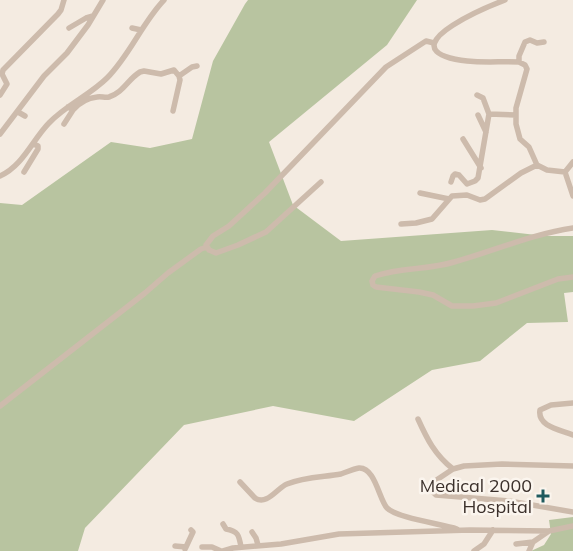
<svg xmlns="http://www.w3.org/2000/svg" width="573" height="551" font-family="Mulish,sans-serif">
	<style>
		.green { fill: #b8c4a0 }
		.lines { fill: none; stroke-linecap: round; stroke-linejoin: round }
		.minor { stroke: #cdbbac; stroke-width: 5.5 }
		.poi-dot { fill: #1f5a5e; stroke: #fbf5ee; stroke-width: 2 }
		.labels { text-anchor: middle; stroke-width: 5; stroke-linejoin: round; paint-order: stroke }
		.poi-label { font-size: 18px; fill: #3b302b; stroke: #fbf5ee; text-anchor: end }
	</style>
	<rect width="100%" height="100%" fill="#f4ebe1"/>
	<path class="green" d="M 248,0 L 417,0 L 387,45 L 269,142 L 293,205 L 341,241 L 492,230 L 545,236 L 573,236 L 573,292 L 564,293 L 568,322 L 527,323 L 480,361 L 432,370 L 354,421 L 273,406 L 184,425 L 85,528 L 78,551 L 0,551 L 0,203 L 22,205 L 111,142 L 150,148 L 192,139 L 213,61 L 245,4 Z
		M 573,517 L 573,551 L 531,551 L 544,545 L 551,534 L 549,520 Z"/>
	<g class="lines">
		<path class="minor" d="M 505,0 C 492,5 397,43 450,58 C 472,64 497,61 519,62 L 525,65 L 527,69 L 516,108 L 516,124 L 520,139 L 529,147 L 537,165 L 547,170 L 565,172 L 573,196
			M 69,28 L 86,18 L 93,16
			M 132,28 L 141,30
			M 519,62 L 519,56 L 525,42 L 530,40 L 537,43 L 544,42
			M 179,76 L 192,67 L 197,66
			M 0,95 L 7,84 L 2,74 L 3,70 L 58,14 L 61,10 L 64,0
			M 477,95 L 483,98 L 489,114
			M 68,107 L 73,110 C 79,103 88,98 97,97 C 101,96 105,98 109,97 C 123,93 128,79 140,72 L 144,71 L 161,74 L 174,70 L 179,76 L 180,80 L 173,111
			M 18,112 L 25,116
			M 478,115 L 486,132
			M 64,124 L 73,110
			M 0,134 L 44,76 L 67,53 L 88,25 L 103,0
			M 463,139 L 481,168
			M 24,172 L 38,149 L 38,146 L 34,144
			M 565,172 L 573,162
			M 0,176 C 23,166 33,139 49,123 C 66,105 90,95 107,78 C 130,55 142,23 164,0
			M 321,182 L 266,232 L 238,245 L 216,253 L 209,250 L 206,245 L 213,236 L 229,226 L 265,193 L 386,67 L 426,41 L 434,43
			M 451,182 L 453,176 L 455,174 L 459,175 L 467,184 L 475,181 L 478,178 L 489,114 L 516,115
			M 420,193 L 449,199
			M 401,224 L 416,223 L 432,219 L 452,196 L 467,195 L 480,200 L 485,199 L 521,173 L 537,165
			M 573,228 C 532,234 494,251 454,262 C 428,270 402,267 375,276 L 372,281 L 373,285 L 376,287 L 419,292 L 433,295 L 452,306 L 473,306 L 496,303 L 558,279 L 573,277
			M 573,403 L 551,405 L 540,410 C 537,427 562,430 573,435
			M 0,406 L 145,293 L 168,273 L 201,249 L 207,247
			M 418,419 C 427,439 435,455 453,469
			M 573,466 L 502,464 L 464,466 L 453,469 L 435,481 L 431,487 L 432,491 L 436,495 L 509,501 L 573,512
			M 240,482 L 255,498 C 267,506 277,488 287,484 C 304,477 324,477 341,474 C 347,472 353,469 359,468 C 375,467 379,499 387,508 C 397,518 442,524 457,529
			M 223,524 L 226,529 C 238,531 239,535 241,547
			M 252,532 L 256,538 L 258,545
			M 516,544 L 533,542
			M 175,546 L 186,547 L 185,549
			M 186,547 L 193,532 L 191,530
			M 202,547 L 212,547 L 221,551
			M 223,551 L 233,548 L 281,544 L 339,534 L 470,530 L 549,531 L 573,526
			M 474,551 L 484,544 L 493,530
			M 529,551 L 533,542 L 549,531"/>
	</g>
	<path class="poi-dot" d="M540.5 488.5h5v5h5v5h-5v5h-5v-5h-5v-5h5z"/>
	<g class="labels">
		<g class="poi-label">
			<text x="532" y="492">Medical 2000<tspan x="532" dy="21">Hospital</tspan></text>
		</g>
	</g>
</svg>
